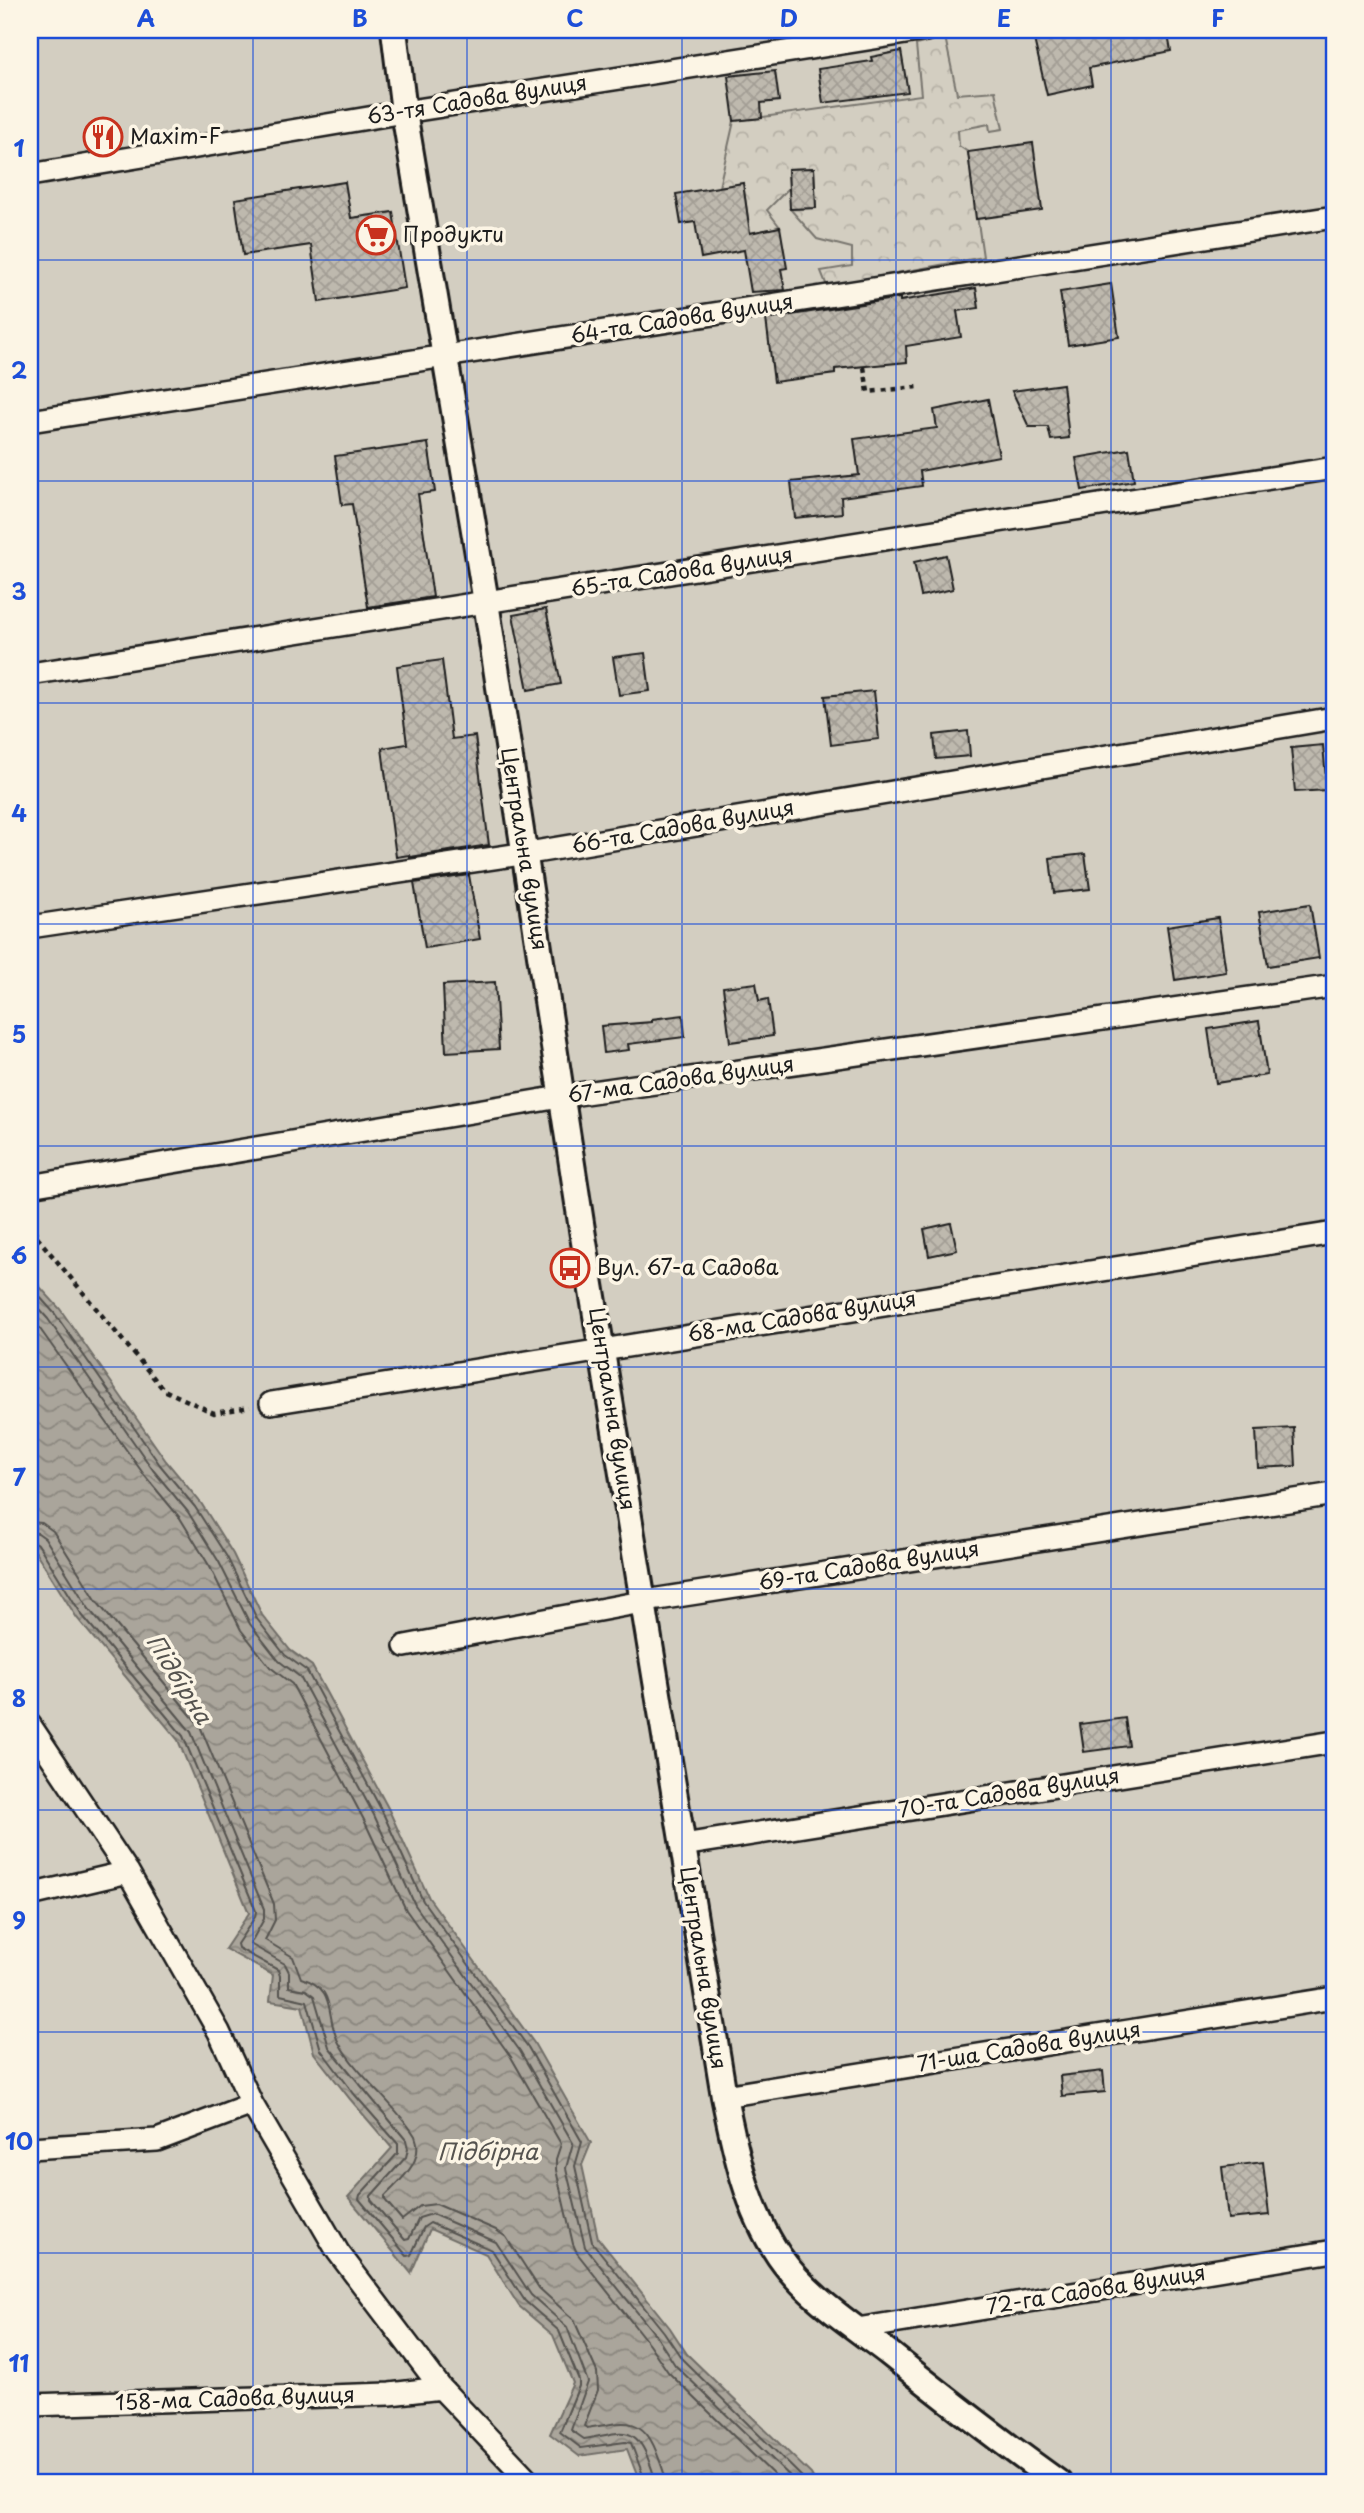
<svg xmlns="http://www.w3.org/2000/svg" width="1364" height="2513" font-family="'Playpen Sans',sans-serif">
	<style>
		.green { fill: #d3cec1; stroke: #78756e; stroke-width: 2 }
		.forest { fill: url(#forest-crowns); stroke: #78756e; stroke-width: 2 }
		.water { fill: url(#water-waves); stroke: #716e68; stroke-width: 2 }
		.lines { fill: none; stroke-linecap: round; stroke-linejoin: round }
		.shore { stroke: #55534f; stroke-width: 2 }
		.building { fill: url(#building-cross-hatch); stroke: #1c1c1c; stroke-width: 2 }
		.minor-casing { stroke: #1c1c1c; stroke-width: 26 }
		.tertiary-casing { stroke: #1c1c1c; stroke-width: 30 }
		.path { stroke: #1c1c1c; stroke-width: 4.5; stroke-dasharray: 5 5; stroke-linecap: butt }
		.minor { stroke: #fcf5e5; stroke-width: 21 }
		.tertiary { stroke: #fcf5e5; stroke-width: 24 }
		.grid { fill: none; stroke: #1d4ed8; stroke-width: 2; stroke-opacity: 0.55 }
		.labels { text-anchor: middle; stroke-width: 7; stroke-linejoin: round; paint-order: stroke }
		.street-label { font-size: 21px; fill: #1c1c1c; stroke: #fcf5e5 }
		.poi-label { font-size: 21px; fill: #1c1c1c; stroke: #fcf5e5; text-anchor: start }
		.water-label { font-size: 23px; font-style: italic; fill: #55534f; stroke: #fcf5e5 }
		.neatline { fill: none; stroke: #1d4ed8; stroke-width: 2.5 }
		.grid-label { font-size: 23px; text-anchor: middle; font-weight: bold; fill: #1d4ed8 }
	</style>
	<defs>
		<pattern id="forest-crowns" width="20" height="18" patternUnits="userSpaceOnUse" patternTransform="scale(1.75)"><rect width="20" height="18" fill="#d3cec1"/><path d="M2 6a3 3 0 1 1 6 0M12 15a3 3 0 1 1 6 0" fill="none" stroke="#b5b0a5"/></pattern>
		<pattern id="water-waves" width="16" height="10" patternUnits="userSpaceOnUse" patternTransform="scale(1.75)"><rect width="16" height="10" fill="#aaa59b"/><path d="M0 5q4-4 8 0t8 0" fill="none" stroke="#8a867e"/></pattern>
		<pattern id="building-cross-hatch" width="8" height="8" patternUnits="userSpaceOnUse" patternTransform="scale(1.75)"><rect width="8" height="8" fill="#beb9ae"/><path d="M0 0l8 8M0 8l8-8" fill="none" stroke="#a39e95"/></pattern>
	</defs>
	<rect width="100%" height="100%" fill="#f3ecdd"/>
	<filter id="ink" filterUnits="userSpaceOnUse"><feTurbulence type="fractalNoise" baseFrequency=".0143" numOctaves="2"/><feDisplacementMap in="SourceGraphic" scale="14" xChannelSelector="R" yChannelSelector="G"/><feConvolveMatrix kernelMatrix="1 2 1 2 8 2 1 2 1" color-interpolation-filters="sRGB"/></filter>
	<g filter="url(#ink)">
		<path class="green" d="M 30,30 L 1334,30 L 1334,2483 L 30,2483 Z"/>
		<path class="forest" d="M 945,37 L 957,94 L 995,91 L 1003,129 L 990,131 L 989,124 L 958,130 L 959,146 L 968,152 L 983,257 L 827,286 L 821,271 L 852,266 L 852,248 L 817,239 L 790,209 L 816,208 L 814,168 L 788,169 L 789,188 L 767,210 L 780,227 L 750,233 L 743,184 L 719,187 L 734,121 L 921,95 L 916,45 Z"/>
		<path class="water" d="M 30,1276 L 60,1309 L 166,1461 L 201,1503 L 233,1554 L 262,1615 L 290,1650 L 312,1666 L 388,1808 L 429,1898 L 534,2043 L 591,2143 L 582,2165 L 598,2238 L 670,2328 L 687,2354 L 811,2474 L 816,2483 L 640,2483 L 627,2449 L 579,2456 L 550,2434 L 573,2383 L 553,2335 L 519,2306 L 486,2254 L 430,2229 L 411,2273 L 348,2197 L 392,2148 L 350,2099 L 314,2053 L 302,2006 L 270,2001 L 273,1975 L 225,1949 L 249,1913 L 178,1740 L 77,1618 L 30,1543 Z"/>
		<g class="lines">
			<path class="shore" d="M 30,1286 L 55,1314 L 160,1465 L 195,1507 L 227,1557 L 257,1619 L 285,1655 L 307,1671 L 382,1811 L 423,1901 L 528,2047 L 582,2142 L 575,2166 L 592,2242 L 664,2332 L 682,2359 L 808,2483
				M 30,1299 L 48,1319 L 153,1470 L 188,1512 L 219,1562 L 250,1624 L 279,1661 L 300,1677 L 374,1815 L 415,1905 L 520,2051 L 573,2143 L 566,2168 L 585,2247 L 657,2337 L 675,2365 L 797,2483
				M 30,1315 L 145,1476 L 180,1518 L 210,1567 L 241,1630 L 270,1667 L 292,1684 L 364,1820 L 406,1910 L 511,2057 L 561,2144 L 556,2159 L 556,2170 L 573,2244 L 577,2253 L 649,2344 L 668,2372 L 782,2483
				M 30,1522 L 42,1523 L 53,1531 L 98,1603 L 200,1726 L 274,1904 L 275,1920 L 265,1940 L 293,1957 L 301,1978 C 339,1989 324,2016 339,2043 C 359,2078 394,2102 415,2136 C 425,2161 401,2179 385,2196 L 385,2200 L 402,2220 L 420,2206 L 436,2204 L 496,2230 L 506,2237 L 539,2288 L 574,2320 L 597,2372 L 598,2390 L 584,2426 L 587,2428 C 621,2423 641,2413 656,2451 C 660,2462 665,2472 666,2483
				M 30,1532 L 38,1533 L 45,1538 L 89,1609 L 191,1732 L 264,1909 L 264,1919 L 250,1944 L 285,1964 L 289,1972 L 289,1987 L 306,1990 L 314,1996 L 329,2047 L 406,2140 L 408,2149 L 406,2157 L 371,2196 L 371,2200 L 405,2240 L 409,2239 L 419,2218 L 432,2214 L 496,2242 L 531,2295 L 567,2327 L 588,2382 L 571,2430 L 584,2439 C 614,2435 633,2421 647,2456 C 650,2465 655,2474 655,2483
				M 30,1541 L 38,1544 L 82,1615 L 183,1736 L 256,1911 L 255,1917 L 237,1944 L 238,1948 L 278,1970 L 280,1976 L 280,1995 L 307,2001 L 321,2050 L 355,2095 L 398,2144 L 398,2153 L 360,2195 L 359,2199 L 407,2256 L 411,2255 L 424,2227 L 430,2223 L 492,2250 L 525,2301 L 559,2331 L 579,2380 L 579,2386 L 560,2432 L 581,2448 L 625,2442 L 631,2443 L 646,2483"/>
		</g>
		<path class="building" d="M 1057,30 L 1167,30 L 1171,51 L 1089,68 L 1092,85 L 1047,95 L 1033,35 Z
			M 901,51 L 908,92 L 823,103 L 818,69 L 872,61 L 871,57 Z
			M 775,71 L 779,101 L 761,103 L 762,118 L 734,121 L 728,76 Z
			M 1033,143 L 1042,210 L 976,219 L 968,152 Z
			M 814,168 L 816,208 L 790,209 L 788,169 Z
			M 345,182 L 351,218 L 393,212 L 405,288 L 319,302 L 311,245 L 243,255 L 235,199 Z
			M 743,183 L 750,233 L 780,227 L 787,268 L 781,269 L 785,290 L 751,292 L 744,250 L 701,258 L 695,222 L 681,224 L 676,194 Z
			M 1111,284 L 1119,337 L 1068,345 L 1060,292 Z
			M 976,288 L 979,308 L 957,311 L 961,337 L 906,346 L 907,362 L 835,369 L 835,374 L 774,382 L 766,319 L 900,298 L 900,301 Z
			M 1063,384 L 1069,438 L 1051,440 L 1048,427 L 1029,427 L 1012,391 Z
			M 988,399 L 999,456 L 920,471 L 922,486 L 841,497 L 842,513 L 795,518 L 791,482 L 859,475 L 854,439 L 937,428 L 934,410 Z
			M 428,443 L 435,492 L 418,494 L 433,597 L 368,607 L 352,504 L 342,505 L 335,456 Z
			M 1129,449 L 1134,481 L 1082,490 L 1076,458 Z
			M 946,555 L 953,589 L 921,596 L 914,562 Z
			M 546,609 L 561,684 L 528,690 L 513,615 Z
			M 645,653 L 650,691 L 619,695 L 613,657 Z
			M 442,660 L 452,739 L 475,736 L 489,845 L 410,857 L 409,855 L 396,857 L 382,748 L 407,744 L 397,666 Z
			M 874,691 L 879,739 L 831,745 L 825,696 Z
			M 968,731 L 970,756 L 936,759 L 934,735 Z
			M 1323,745 L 1327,790 L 1295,792 L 1291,748 Z
			M 1085,854 L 1090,889 L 1054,893 L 1050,858 Z
			M 469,875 L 480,939 L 425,948 L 414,883 Z
			M 1310,904 L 1319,958 L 1268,966 L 1259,912 Z
			M 1218,918 L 1226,972 L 1175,980 L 1167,926 Z
			M 495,982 L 499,1049 L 446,1052 L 443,985 Z
			M 756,983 L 759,1001 L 768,999 L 773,1036 L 730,1042 L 723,987 Z
			M 683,1015 L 685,1037 L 628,1044 L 629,1050 L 604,1053 L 601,1026 L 652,1022 L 652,1019 Z
			M 1259,1021 L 1267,1075 L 1216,1083 L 1208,1029 Z
			M 951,1223 L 957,1250 L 929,1256 L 924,1229 Z
			M 1294,1428 L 1296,1466 L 1258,1468 L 1256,1430 Z
			M 1125,1718 L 1129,1746 L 1084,1752 L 1080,1724 Z
			M 1103,2071 L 1105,2092 L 1062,2096 L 1060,2076 Z
			M 1263,2162 L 1269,2215 L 1228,2219 L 1222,2167 Z"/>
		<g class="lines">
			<defs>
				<path id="minor" d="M 30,175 L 404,112 L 925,30
					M 30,421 L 1334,217
					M 30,674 L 1334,468
					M 30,927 L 541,851 L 1334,718
					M 30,1186 L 578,1094 L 1334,986
					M 271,1403 L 1334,1233
					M 405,1646 L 658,1599 L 1334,1494
					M 30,1725 L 128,1872 L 219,2032 L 252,2104 L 338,2252 L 441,2388 L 531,2483
					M 683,1845 L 1334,1742
					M 30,1895 L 128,1872
					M 724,2096 L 1334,1998
					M 30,2148 L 157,2140 L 252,2104
					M 857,2329 L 1334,2251
					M 30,2405 L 390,2394 L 441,2388"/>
				<path id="tertiary" d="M 394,30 L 404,112 L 486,602 L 583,1236 L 724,2096 C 735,2151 747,2209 779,2256 C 807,2297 851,2324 890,2354 C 945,2398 1001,2442 1059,2483"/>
			</defs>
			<use href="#minor" class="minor-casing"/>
			<use href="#tertiary" class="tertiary-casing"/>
			<path class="path" d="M 864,367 L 868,392 L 918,387
				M 32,1208 L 36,1236 L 164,1390 L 214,1413 L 250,1407"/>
			<use href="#minor" class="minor"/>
			<use href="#tertiary" class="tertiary"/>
		</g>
	</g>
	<path class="grid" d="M 253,30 L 253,2483M 467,30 L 467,2483M 682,30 L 682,2483M 896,30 L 896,2483M 1111,30 L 1111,2483M 30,260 L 1334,260M 30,481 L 1334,481M 30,703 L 1334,703M 30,924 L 1334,924M 30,1146 L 1334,1146M 30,1367 L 1334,1367M 30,1589 L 1334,1589M 30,1810 L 1334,1810M 30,2032 L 1334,2032M 30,2253 L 1334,2253"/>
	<defs>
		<symbol id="restaurant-ring" viewBox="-11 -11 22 22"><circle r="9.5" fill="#fcf5e5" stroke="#c8321e" stroke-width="1.5"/><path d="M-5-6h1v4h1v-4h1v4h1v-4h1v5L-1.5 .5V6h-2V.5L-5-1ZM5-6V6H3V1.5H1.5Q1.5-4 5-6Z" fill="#c8321e"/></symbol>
		<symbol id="supermarket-ring" viewBox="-11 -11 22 22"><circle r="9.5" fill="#fcf5e5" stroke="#c8321e" stroke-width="1.5"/><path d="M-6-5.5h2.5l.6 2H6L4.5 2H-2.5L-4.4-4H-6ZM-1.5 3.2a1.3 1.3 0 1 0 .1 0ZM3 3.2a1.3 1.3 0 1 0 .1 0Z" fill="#c8321e"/></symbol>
		<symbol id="bus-ring" viewBox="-11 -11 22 22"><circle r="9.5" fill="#fcf5e5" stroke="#c8321e" stroke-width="1.5"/><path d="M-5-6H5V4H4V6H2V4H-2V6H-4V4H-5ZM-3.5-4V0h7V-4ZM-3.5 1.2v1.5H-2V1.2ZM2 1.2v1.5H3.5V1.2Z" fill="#c8321e"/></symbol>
	</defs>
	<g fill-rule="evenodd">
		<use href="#restaurant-ring" x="81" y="115" width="44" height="44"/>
		<use href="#supermarket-ring" x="354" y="213" width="44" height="44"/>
		<use href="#bus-ring" x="548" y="1246" width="44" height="44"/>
	</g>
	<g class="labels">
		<g class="street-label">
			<text transform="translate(477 100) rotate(-9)" y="7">63-тя Садова вулиця</text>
			<text transform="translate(682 319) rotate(-9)" y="7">64-та Садова вулиця</text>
			<text transform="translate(682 572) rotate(-9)" y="7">65-та Садова вулиця</text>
			<text transform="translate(683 827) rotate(-10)" y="7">66-та Садова вулиця</text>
			<text transform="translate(524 849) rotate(81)" y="7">Центральна вулиця</text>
			<text transform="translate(681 1080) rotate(-8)" y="7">67-ма Садова вулиця</text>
			<text transform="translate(802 1317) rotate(-9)" y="7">68-ма Садова вулиця</text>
			<text transform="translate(612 1409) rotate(81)" y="7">Центральна вулиця</text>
			<text transform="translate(869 1566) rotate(-9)" y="7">69-та Садова вулиця</text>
			<text transform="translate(1009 1793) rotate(-9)" y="7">70-та Садова вулиця</text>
			<text transform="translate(703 1968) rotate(81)" y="7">Центральна вулиця</text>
			<text transform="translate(1029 2047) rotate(-9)" y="7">71-ша Садова вулиця</text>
			<text transform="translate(1096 2290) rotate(-9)" y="7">72-га Садова вулиця</text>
			<text transform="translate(235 2399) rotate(-2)" y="7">158-ма Садова вулиця</text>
		</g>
		<g class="poi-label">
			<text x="130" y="144">Maxim-F</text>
			<text x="403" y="242">Продукти</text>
			<text x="597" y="1275">Вул. 67-а Садова</text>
		</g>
		<g class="water-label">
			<text transform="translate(179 1679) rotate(58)" y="8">Підбірна</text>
			<text x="488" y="2160">Підбірна</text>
		</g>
	</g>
	<rect width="1364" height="2513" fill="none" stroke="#fcf5e5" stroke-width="77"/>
	<rect x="38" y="38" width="1288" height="2436" class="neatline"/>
	<g class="grid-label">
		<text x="146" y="27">A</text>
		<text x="360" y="27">B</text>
		<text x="575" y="27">C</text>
		<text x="789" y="27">D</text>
		<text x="1004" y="27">E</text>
		<text x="1218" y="27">F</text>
		<text x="19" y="157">1</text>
		<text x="19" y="379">2</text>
		<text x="19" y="600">3</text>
		<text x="19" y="822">4</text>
		<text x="19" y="1043">5</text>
		<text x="19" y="1264">6</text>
		<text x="19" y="1486">7</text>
		<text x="19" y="1707">8</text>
		<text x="19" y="1929">9</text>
		<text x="19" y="2150">10</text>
		<text x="19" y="2372">11</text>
	</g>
</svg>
